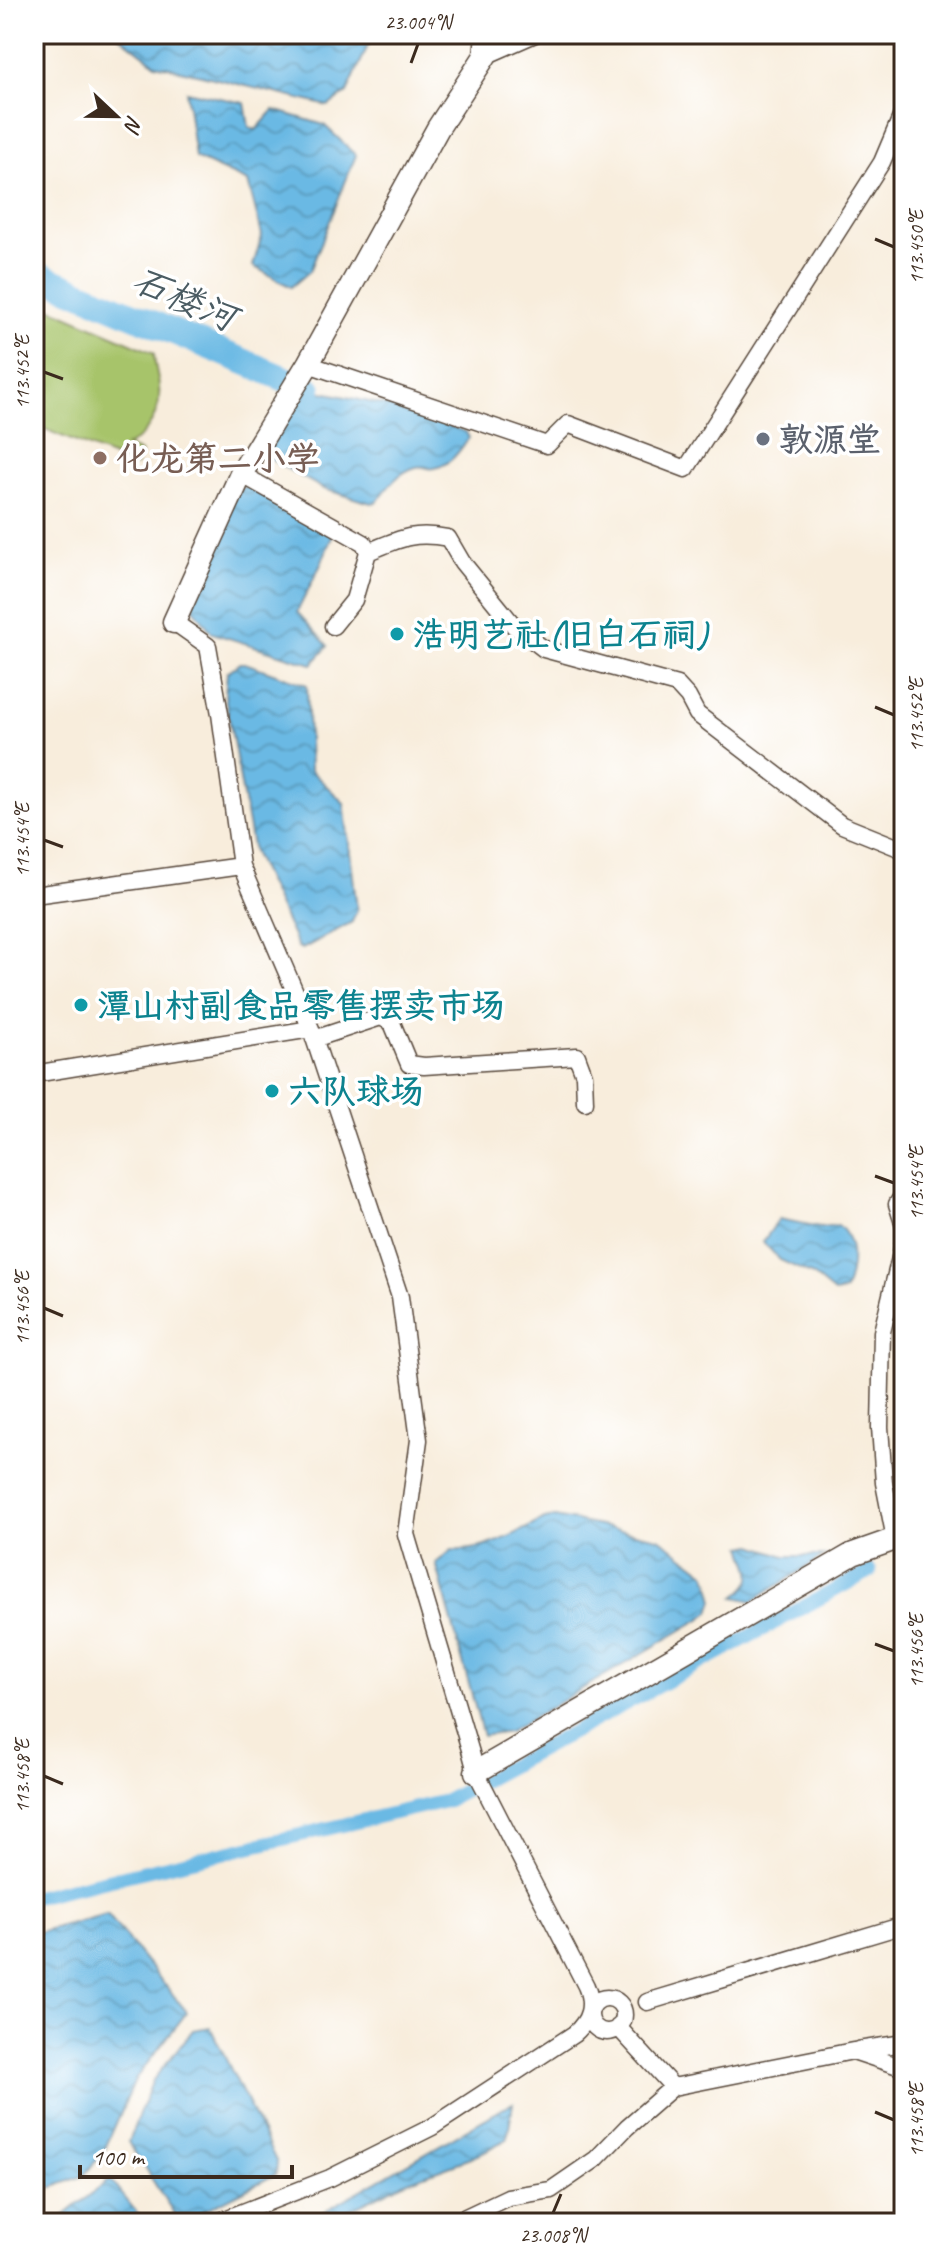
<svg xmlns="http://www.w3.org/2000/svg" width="938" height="2257" font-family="Caveat,'LXGW WenKai TC',sans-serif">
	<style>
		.pitch { fill: #a7c46b; stroke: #717744; stroke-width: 2 }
		.water { fill: url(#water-waves); stroke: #527281; stroke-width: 2 }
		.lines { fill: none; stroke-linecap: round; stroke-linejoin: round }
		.canal { stroke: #6ab9e4; stroke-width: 14 }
		.river { stroke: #6ab9e4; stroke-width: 26 }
		.street-casing { stroke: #57473a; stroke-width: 19 }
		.secondary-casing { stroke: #57473a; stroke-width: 25 }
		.street { stroke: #fff; stroke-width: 16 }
		.secondary { stroke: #fff; stroke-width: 22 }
		.ticks { fill: none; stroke: #3b2a1e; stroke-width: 3 }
		.worship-dot { fill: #6b7280; stroke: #fff; stroke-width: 3 }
		.education-dot { fill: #8d6e63; stroke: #fff; stroke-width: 3 }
		.culture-dot { fill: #0f9aa8; stroke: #fff; stroke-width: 3 }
		.labels { text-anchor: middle; stroke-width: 7; stroke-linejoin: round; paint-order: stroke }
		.worship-label { font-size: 34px; font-weight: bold; fill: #5b616d; stroke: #fff; text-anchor: start }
		.education-label { font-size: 34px; font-weight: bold; fill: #785e54; stroke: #fff; text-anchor: start }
		.culture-label { font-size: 34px; font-weight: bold; fill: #0d838f; stroke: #fff; text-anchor: start }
		.water-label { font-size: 36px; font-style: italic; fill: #4b5c63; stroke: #fff }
		.neatline { fill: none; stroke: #3b2a1e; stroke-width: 3 }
		.ticks-label { font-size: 20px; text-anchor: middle; fill: #3b2a1e }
	</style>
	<defs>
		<pattern id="water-waves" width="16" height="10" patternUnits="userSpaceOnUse" patternTransform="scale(2)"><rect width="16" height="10" fill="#6ab9e4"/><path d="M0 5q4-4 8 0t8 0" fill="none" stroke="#5897b8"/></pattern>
	</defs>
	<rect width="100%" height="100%" fill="#fff"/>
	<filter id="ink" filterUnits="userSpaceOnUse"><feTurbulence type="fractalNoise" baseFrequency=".0125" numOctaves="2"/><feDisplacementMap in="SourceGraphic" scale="16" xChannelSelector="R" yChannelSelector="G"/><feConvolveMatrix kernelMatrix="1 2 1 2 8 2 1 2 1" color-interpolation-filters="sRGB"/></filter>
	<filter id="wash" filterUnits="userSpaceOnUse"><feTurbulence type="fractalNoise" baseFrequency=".006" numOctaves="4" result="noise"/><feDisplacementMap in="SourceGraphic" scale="32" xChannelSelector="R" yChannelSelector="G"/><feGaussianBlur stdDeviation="1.8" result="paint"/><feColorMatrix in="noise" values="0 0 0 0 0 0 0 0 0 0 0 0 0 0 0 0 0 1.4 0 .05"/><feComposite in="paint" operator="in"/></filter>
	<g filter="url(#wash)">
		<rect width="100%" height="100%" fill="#f8eddc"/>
		<path class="pitch" d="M 34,301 L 154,353 C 154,364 158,375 159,386 C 162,410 149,435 126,446 L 141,453 L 136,466 L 34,425 Z"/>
		<path class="water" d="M 117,34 L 373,34 L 347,93 L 328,106 L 156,64 Z
			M 186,91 L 245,103 L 249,127 L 256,130 L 274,110 L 324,125 L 356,155 L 310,271 L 291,287 L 253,266 L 262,235 L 248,182 L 195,158 Z
			M 309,389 L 393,407 L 466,432 L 469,438 C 459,451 452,464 435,468 C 428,470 424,465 416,467 C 398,472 387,488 377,502 L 371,503 L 324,489 L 270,459 L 268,452 L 291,404 Z
			M 253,485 L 333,534 L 321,564 L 297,612 L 328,646 L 312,664 L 212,633 L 187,599 L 237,489 Z
			M 240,663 L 245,663 L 307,685 L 310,770 L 344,803 L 357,909 L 352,922 L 302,949 L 298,947 L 253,852 L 225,696 L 227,672 Z
			M 779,1219 L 820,1227 L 838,1225 C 857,1241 852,1270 845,1291 L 834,1293 L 811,1274 L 780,1260 L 763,1242 Z
			M 555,1517 L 659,1538 L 707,1574 L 714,1600 L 710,1612 L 702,1618 L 509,1732 L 483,1736 L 436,1563 L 452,1550 C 485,1553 517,1532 545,1519 Z
			M 753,1545 L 785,1556 L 824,1556 L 753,1601 L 735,1597 C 759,1579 752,1573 743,1547 Z
			M 107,1914 L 187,2012 L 136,2078 L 103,2153 L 83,2176 L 37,2193 L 34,2191 L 34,1933 Z
			M 210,2027 L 277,2163 L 276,2174 L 180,2223 L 128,2142 L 153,2080 L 193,2030 Z
			M 513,2103 L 507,2139 L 473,2157 L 408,2181 L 322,2223 L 304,2223 Z
			M 110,2179 L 141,2218 L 140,2223 L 55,2223 Z"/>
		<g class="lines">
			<path class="canal" d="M 34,1897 L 446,1801 L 870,1571"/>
			<path class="river" d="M 34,273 L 309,389"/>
		</g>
	</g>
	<g filter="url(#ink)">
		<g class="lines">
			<defs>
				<path id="street" d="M 485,56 L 535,34
					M 308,364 L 547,445 L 568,424 L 686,469 L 882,162 L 904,110
					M 241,474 L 364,543 L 368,552 L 354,600 L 333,626
					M 368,552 C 399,539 413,531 448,538 L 462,562 L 514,626 L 544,649 L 677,685 L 688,697 L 697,714 L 842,825 L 904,850
					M 174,622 L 208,646 L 220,714 L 241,866 L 311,1029 L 400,1297 L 419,1440 L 406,1534 L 471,1753 L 476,1772 L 495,1809 L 586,1986 C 594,2005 590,2020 574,2034 L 432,2127 L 330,2178 L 215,2223
					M 34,895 L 241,866
					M 314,1039 L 381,1017 L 392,1023 L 409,1064 L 424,1066 L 577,1056 L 584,1075 L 585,1102
					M 34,1074 L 311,1029
					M 904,1193 L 897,1204 L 904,1226
					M 895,1539 L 884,1483 L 880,1427 L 882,1332 L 904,1241
					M590 2015a17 17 0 1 1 34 0a17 17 0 1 1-34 0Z
					M 647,2002 L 904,1925
					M 858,2050 L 904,2043
					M 673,2087 L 853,2051 L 904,2068
					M 453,2223 L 508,2197 L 551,2190 L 596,2159 L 627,2127 L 673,2087 L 618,2027"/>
				<path id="secondary" d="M 174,622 L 241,474 L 308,364 L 438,128 L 485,56 L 487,34
					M 476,1772 L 853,1554 L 904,1536"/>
			</defs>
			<use href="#street" class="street-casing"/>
			<use href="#secondary" class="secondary-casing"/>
			<use href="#street" class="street"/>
			<use href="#secondary" class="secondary"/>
		</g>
	</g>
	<path class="ticks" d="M 411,63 L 418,44M 875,239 L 894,247M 44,372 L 63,379M 875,707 L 894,715M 44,840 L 63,847M 875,1176 L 894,1183M 44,1308 L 63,1316M 875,1644 L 894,1651M 44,1776 L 63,1784M 875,2112 L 894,2120M 553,2213 L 561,2194"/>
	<circle class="worship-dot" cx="763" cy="439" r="8"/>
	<circle class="education-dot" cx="100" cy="458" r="8"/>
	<g class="culture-dot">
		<circle cx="397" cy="634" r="8"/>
		<circle cx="81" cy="1005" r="8"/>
		<circle cx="272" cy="1091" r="8"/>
	</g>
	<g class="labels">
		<g class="worship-label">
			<text x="779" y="451">敦源堂</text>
		</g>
		<g class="education-label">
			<text x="116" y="470">化龙第二小学</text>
		</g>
		<g class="culture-label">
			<text x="413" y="646">浩明艺社(旧白石祠)</text>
			<text x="97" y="1017">潭山村副食品零售摆卖市场</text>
			<text x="288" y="1103">六队球场</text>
		</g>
		<g class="water-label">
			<text transform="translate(185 298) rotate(23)" y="13">石楼河</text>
		</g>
	</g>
	<rect width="938" height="2257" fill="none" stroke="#fff" stroke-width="88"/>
	<g transform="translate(116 116) rotate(112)" stroke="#ffffff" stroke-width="6" paint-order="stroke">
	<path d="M0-6L14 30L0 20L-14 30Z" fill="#3b2a1e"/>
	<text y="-12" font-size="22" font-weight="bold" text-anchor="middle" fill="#3b2a1e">N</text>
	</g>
	<path d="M80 2165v12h212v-12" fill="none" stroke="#3b2a1e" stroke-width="4"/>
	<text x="92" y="2165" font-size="24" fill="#3b2a1e" stroke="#ffffff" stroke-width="6" paint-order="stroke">100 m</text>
	<rect x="44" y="44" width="850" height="2169" class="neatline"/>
	<g class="ticks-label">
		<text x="418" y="29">23.004°N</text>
		<text transform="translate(916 247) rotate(-90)" y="7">113.450°E</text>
		<text transform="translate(22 372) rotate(-90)" y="7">113.452°E</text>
		<text transform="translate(916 715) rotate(-90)" y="7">113.452°E</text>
		<text transform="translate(22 840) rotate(-90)" y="7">113.454°E</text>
		<text transform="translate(916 1183) rotate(-90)" y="7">113.454°E</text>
		<text transform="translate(22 1308) rotate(-90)" y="7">113.456°E</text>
		<text transform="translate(916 1651) rotate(-90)" y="7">113.456°E</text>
		<text transform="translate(22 1776) rotate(-90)" y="7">113.458°E</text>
		<text transform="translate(916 2120) rotate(-90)" y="7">113.458°E</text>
		<text x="553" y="2242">23.008°N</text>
	</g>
</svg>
